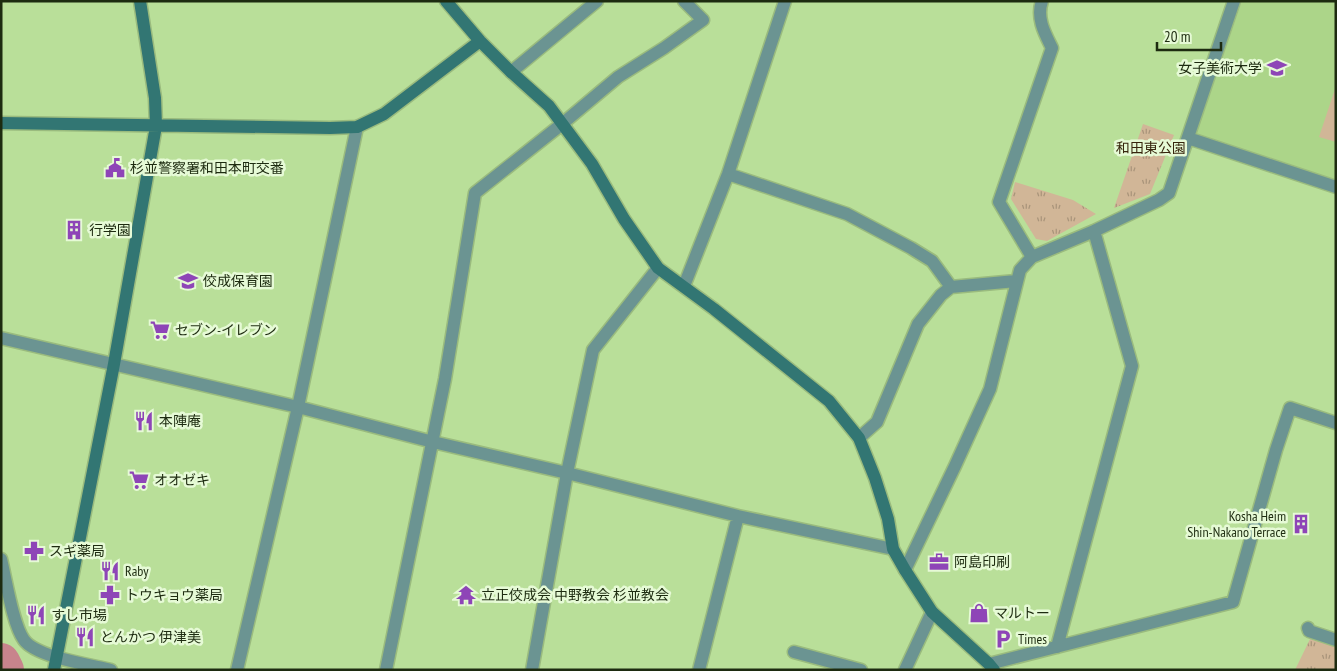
<svg xmlns="http://www.w3.org/2000/svg" width="1337" height="671" font-family="'PT Sans Narrow','Noto Sans JP',sans-serif">
	<style>
		.built { fill: #acd589 }
		.grass { fill: url(#grass-tufts) }
		.pitch { fill: #d1b697 }
		.lines { fill: none; stroke-linecap: round; stroke-linejoin: round }
		.river { stroke: #c8848c; stroke-width: 38 }
		.street-casing { stroke: #9abb7e; stroke-width: 15 }
		.secondary-casing { stroke: #9abb7e; stroke-width: 15 }
		.street { stroke: #6b9492; stroke-width: 12 }
		.secondary { stroke: #327673; stroke-width: 12 }
		.labels { text-anchor: middle; stroke-width: 5; stroke-linejoin: round; paint-order: stroke }
		.poi-label { font-size: 14px; fill: #1d2b10; stroke: #e6fad6; text-anchor: start }
		.park-label { font-size: 14px; fill: #37250d; stroke: #e6fad6 }
	</style>
	<defs>
		<pattern id="grass-tufts" width="24" height="20" patternUnits="userSpaceOnUse" patternTransform="scale(1.25)"><rect width="24" height="20" fill="#d1b697"/><path d="M3 7l-1-3M5 7V3M7 7l1-3M15 17l-1-3M17 17v-4M19 17l1-3" fill="none" stroke="#a9947a"/></pattern>
	</defs>
	<rect width="100%" height="100%" fill="#b9df99"/>
	<path class="built" d="M 1242,1 L 1336,1 L 1336,180 L 1196,134 Z"/>
	<path class="grass" d="M 1143,124 L 1174,135 L 1150,194 L 1114,208 Z
		M 1015,182 L 1073,200 L 1096,214 L 1047,241 L 1036,239 L 1011,199 Z
		M 1310,639 L 1336,647 L 1336,670 L 1295,670 Z"/>
	<path class="pitch" d="M 1336,86 L 1336,142 L 1319,137 Z"/>
	<g class="lines">
		<path class="river" d="M 1,662 L 5,670"/>
		<defs>
			<path id="street" d="M 511,72 L 597,1
				M 1188,138 L 1336,187
				M 728,174 L 847,214 L 911,248 L 932,261 L 951,287
				M 1032,257 L 999,202 L 1052,48 C 1045,34 1036,18 1042,1
				M 684,286 L 728,174 L 785,1
				M 1,338 L 298,407 L 433,442 L 567,473 L 738,516 L 893,549
				M 859,438 L 877,422 L 918,324 L 941,295 L 951,287 L 1016,281
				M 1,559 C 6,580 13,625 24,640 C 36,657 91,665 111,670
				M 905,570 L 955,466 L 990,389 L 1020,270 L 1032,257 L 1094,231 L 1159,200 L 1169,193 L 1234,1
				M 1308,628 L 1309,631 L 1336,640
				M 1057,647 L 1132,366 L 1094,231
				M 794,652 L 861,670
				M 989,664 L 1233,602 L 1276,450 L 1290,408 L 1336,423
				M 237,670 L 298,407 L 357,127
				M 386,670 L 445,379 L 475,193 L 562,124 L 618,77 L 664,48 L 703,20 L 684,1
				M 532,670 L 567,473 L 593,350 L 658,268
				M 699,670 L 738,516
				M 905,670 L 932,612"/>
			<path id="secondary" d="M 446,1 L 480,41 L 511,72 L 549,106 L 592,164 L 624,219 L 658,268 L 714,309 L 829,401 L 859,438 L 875,478 L 888,519 L 893,549 L 905,570 L 932,612 L 989,664 L 994,670
				M 1,123 L 330,128 L 357,127 L 384,114 L 480,41
				M 54,670 L 114,364 L 156,126 L 155,98 L 140,1"/>
		</defs>
		<use href="#street" class="street-casing"/>
		<use href="#secondary" class="secondary-casing"/>
		<use href="#street" class="street"/>
		<use href="#secondary" class="secondary"/>
	</g>
	<defs>
		<symbol id="university-bare" viewBox="-9 -9 18 18"><path d="M0-5L7-2L0 1L-7-2ZM-4 1L0 2.5L4 1V4Q0 6-4 4Z" fill="#8e45b7" stroke="#e6fad6" stroke-width="2.5" paint-order="stroke"/></symbol>
		<symbol id="civic-bare" viewBox="-9 -9 18 18"><path d="M-.6-6.5H3V-4.5H.6V-3L4-1V1h2V6H-6V1h2V-1L-.6-3ZM-1.2 2.5V6h2.4V2.5Z" fill="#8e45b7" stroke="#e6fad6" stroke-width="2.5" paint-order="stroke"/></symbol>
		<symbol id="building-bare" viewBox="-9 -9 18 18"><path d="M-4-6H4V6H1V3H-1V6H-4ZM-2.5-4.3h1.7v1.8h-1.7ZM.8-4.3h1.7v1.8H.8ZM-2.5-1h1.7V.8h-1.7ZM.8-1h1.7V.8H.8Z" fill="#8e45b7" stroke="#e6fad6" stroke-width="2.5" paint-order="stroke"/></symbol>
		<symbol id="school-bare" viewBox="-9 -9 18 18"><path d="M0-5L7-2L0 1L-7-2ZM-4 1L0 2.5L4 1V4Q0 6-4 4Z" fill="#8e45b7" stroke="#e6fad6" stroke-width="2.5" paint-order="stroke"/></symbol>
		<symbol id="supermarket-bare" viewBox="-9 -9 18 18"><path d="M-6-5.5h2.5l.6 2H6L4.5 2H-2.5L-4.4-4H-6ZM-1.5 3.2a1.3 1.3 0 1 0 .1 0ZM3 3.2a1.3 1.3 0 1 0 .1 0Z" fill="#8e45b7" stroke="#e6fad6" stroke-width="2.5" paint-order="stroke"/></symbol>
		<symbol id="restaurant-bare" viewBox="-9 -9 18 18"><path d="M-5-6h1v4h1v-4h1v4h1v-4h1v5L-1.5 .5V6h-2V.5L-5-1ZM5-6V6H3V1.5H1.5Q1.5-4 5-6Z" fill="#8e45b7" stroke="#e6fad6" stroke-width="2.5" paint-order="stroke"/></symbol>
		<symbol id="pharmacy-bare" viewBox="-9 -9 18 18"><path d="M-2-6h4v4h4v4h-4v4h-4v-4h-4v-4h4Z" fill="#8e45b7" stroke="#e6fad6" stroke-width="2.5" paint-order="stroke"/></symbol>
		<symbol id="office-bare" viewBox="-9 -9 18 18"><path d="M-6-3h4V-5.5h4V-3h4V5H-6ZM-1-4.5V-3h2v-1.5ZM-6 0V1H6V0Z" fill="#8e45b7" stroke="#e6fad6" stroke-width="2.5" paint-order="stroke"/></symbol>
		<symbol id="temple-bare" viewBox="-9 -9 18 18"><path d="M0-6L5-2H3V0L6.5 2.5H4V6H1.5V3h-3V6H-4V2.5H-6.5L-3 0V-2H-5Z" fill="#8e45b7" stroke="#e6fad6" stroke-width="2.5" paint-order="stroke"/></symbol>
		<symbol id="shop-bare" viewBox="-9 -9 18 18"><path d="M-5-2.5h2.3a2.7 3.5 0 0 1 5.4 0H5L5.5 6h-11ZM-1.5-2.5h3a1.5 2.3 0 0 0-3 0Z" fill="#8e45b7" stroke="#e6fad6" stroke-width="2.5" paint-order="stroke"/></symbol>
		<symbol id="parking-bare" viewBox="-9 -9 18 18"><path d="M-3.5-5.5H1a3.5 3.5 0 0 1 0 7H-1V5.5H-3.5ZM-1-3.4V-.6H.8a1.4 1.4 0 0 0 0-2.8Z" fill="#8e45b7" stroke="#e6fad6" stroke-width="2.5" paint-order="stroke"/></symbol>
	</defs>
	<g fill-rule="evenodd">
		<use href="#university-bare" x="1263" y="54" width="28" height="28"/>
		<use href="#civic-bare" x="101" y="154" width="28" height="28"/>
		<use href="#building-bare" x="60" y="216" width="28" height="28"/>
		<use href="#school-bare" x="174" y="267" width="28" height="28"/>
		<use href="#supermarket-bare" x="146" y="316" width="28" height="28"/>
		<use href="#restaurant-bare" x="130" y="407" width="28" height="28"/>
		<use href="#supermarket-bare" x="125" y="466" width="28" height="28"/>
		<use href="#building-bare" x="1287" y="510" width="28" height="28"/>
		<use href="#pharmacy-bare" x="20" y="537" width="28" height="28"/>
		<use href="#office-bare" x="925" y="548" width="28" height="28"/>
		<use href="#restaurant-bare" x="96" y="557" width="28" height="28"/>
		<use href="#pharmacy-bare" x="96" y="581" width="28" height="28"/>
		<use href="#temple-bare" x="452" y="581" width="28" height="28"/>
		<use href="#shop-bare" x="965" y="599" width="28" height="28"/>
		<use href="#restaurant-bare" x="22" y="601" width="28" height="28"/>
		<use href="#restaurant-bare" x="71" y="623" width="28" height="28"/>
		<use href="#parking-bare" x="989" y="625" width="28" height="28"/>
	</g>
	<g class="labels">
		<g class="poi-label">
			<text x="1262" y="73" text-anchor="end">女子美術大学</text>
			<text x="130" y="173">杉並警察署和田本町交番</text>
			<text x="89" y="235">行学園</text>
			<text x="203" y="286">佼成保育園</text>
			<text x="175" y="335">セブン-イレブン</text>
			<text x="159" y="426">本陣庵</text>
			<text x="154" y="485">オオゼキ</text>
			<text x="1286" y="521" text-anchor="end">Kosha Heim<tspan x="1286" dy="16">Shin-Nakano Terrace</tspan></text>
			<text x="49" y="556">スギ薬局</text>
			<text x="954" y="567">阿島印刷</text>
			<text x="125" y="576">Raby</text>
			<text x="125" y="600">トウキョウ薬局</text>
			<text x="481" y="600">立正佼成会 中野教会 杉並教会</text>
			<text x="994" y="618">マルトー</text>
			<text x="51" y="620">すし市場</text>
			<text x="100" y="642">とんかつ 伊津美</text>
			<text x="1018" y="644">Times</text>
		</g>
		<g class="park-label">
			<text x="1151" y="153">和田東公園</text>
		</g>
	</g>
	<rect width="1337" height="671" fill="none" stroke="#1d2b10" stroke-width="5"/>
	<path d="M1157 42v8h64v-8" fill="none" stroke="#1d2b10" stroke-width="2.5"/>
	<text x="1164" y="42" font-size="15" fill="#1d2b10" stroke="#e6fad6" stroke-width="4" paint-order="stroke">20 m</text>
</svg>
